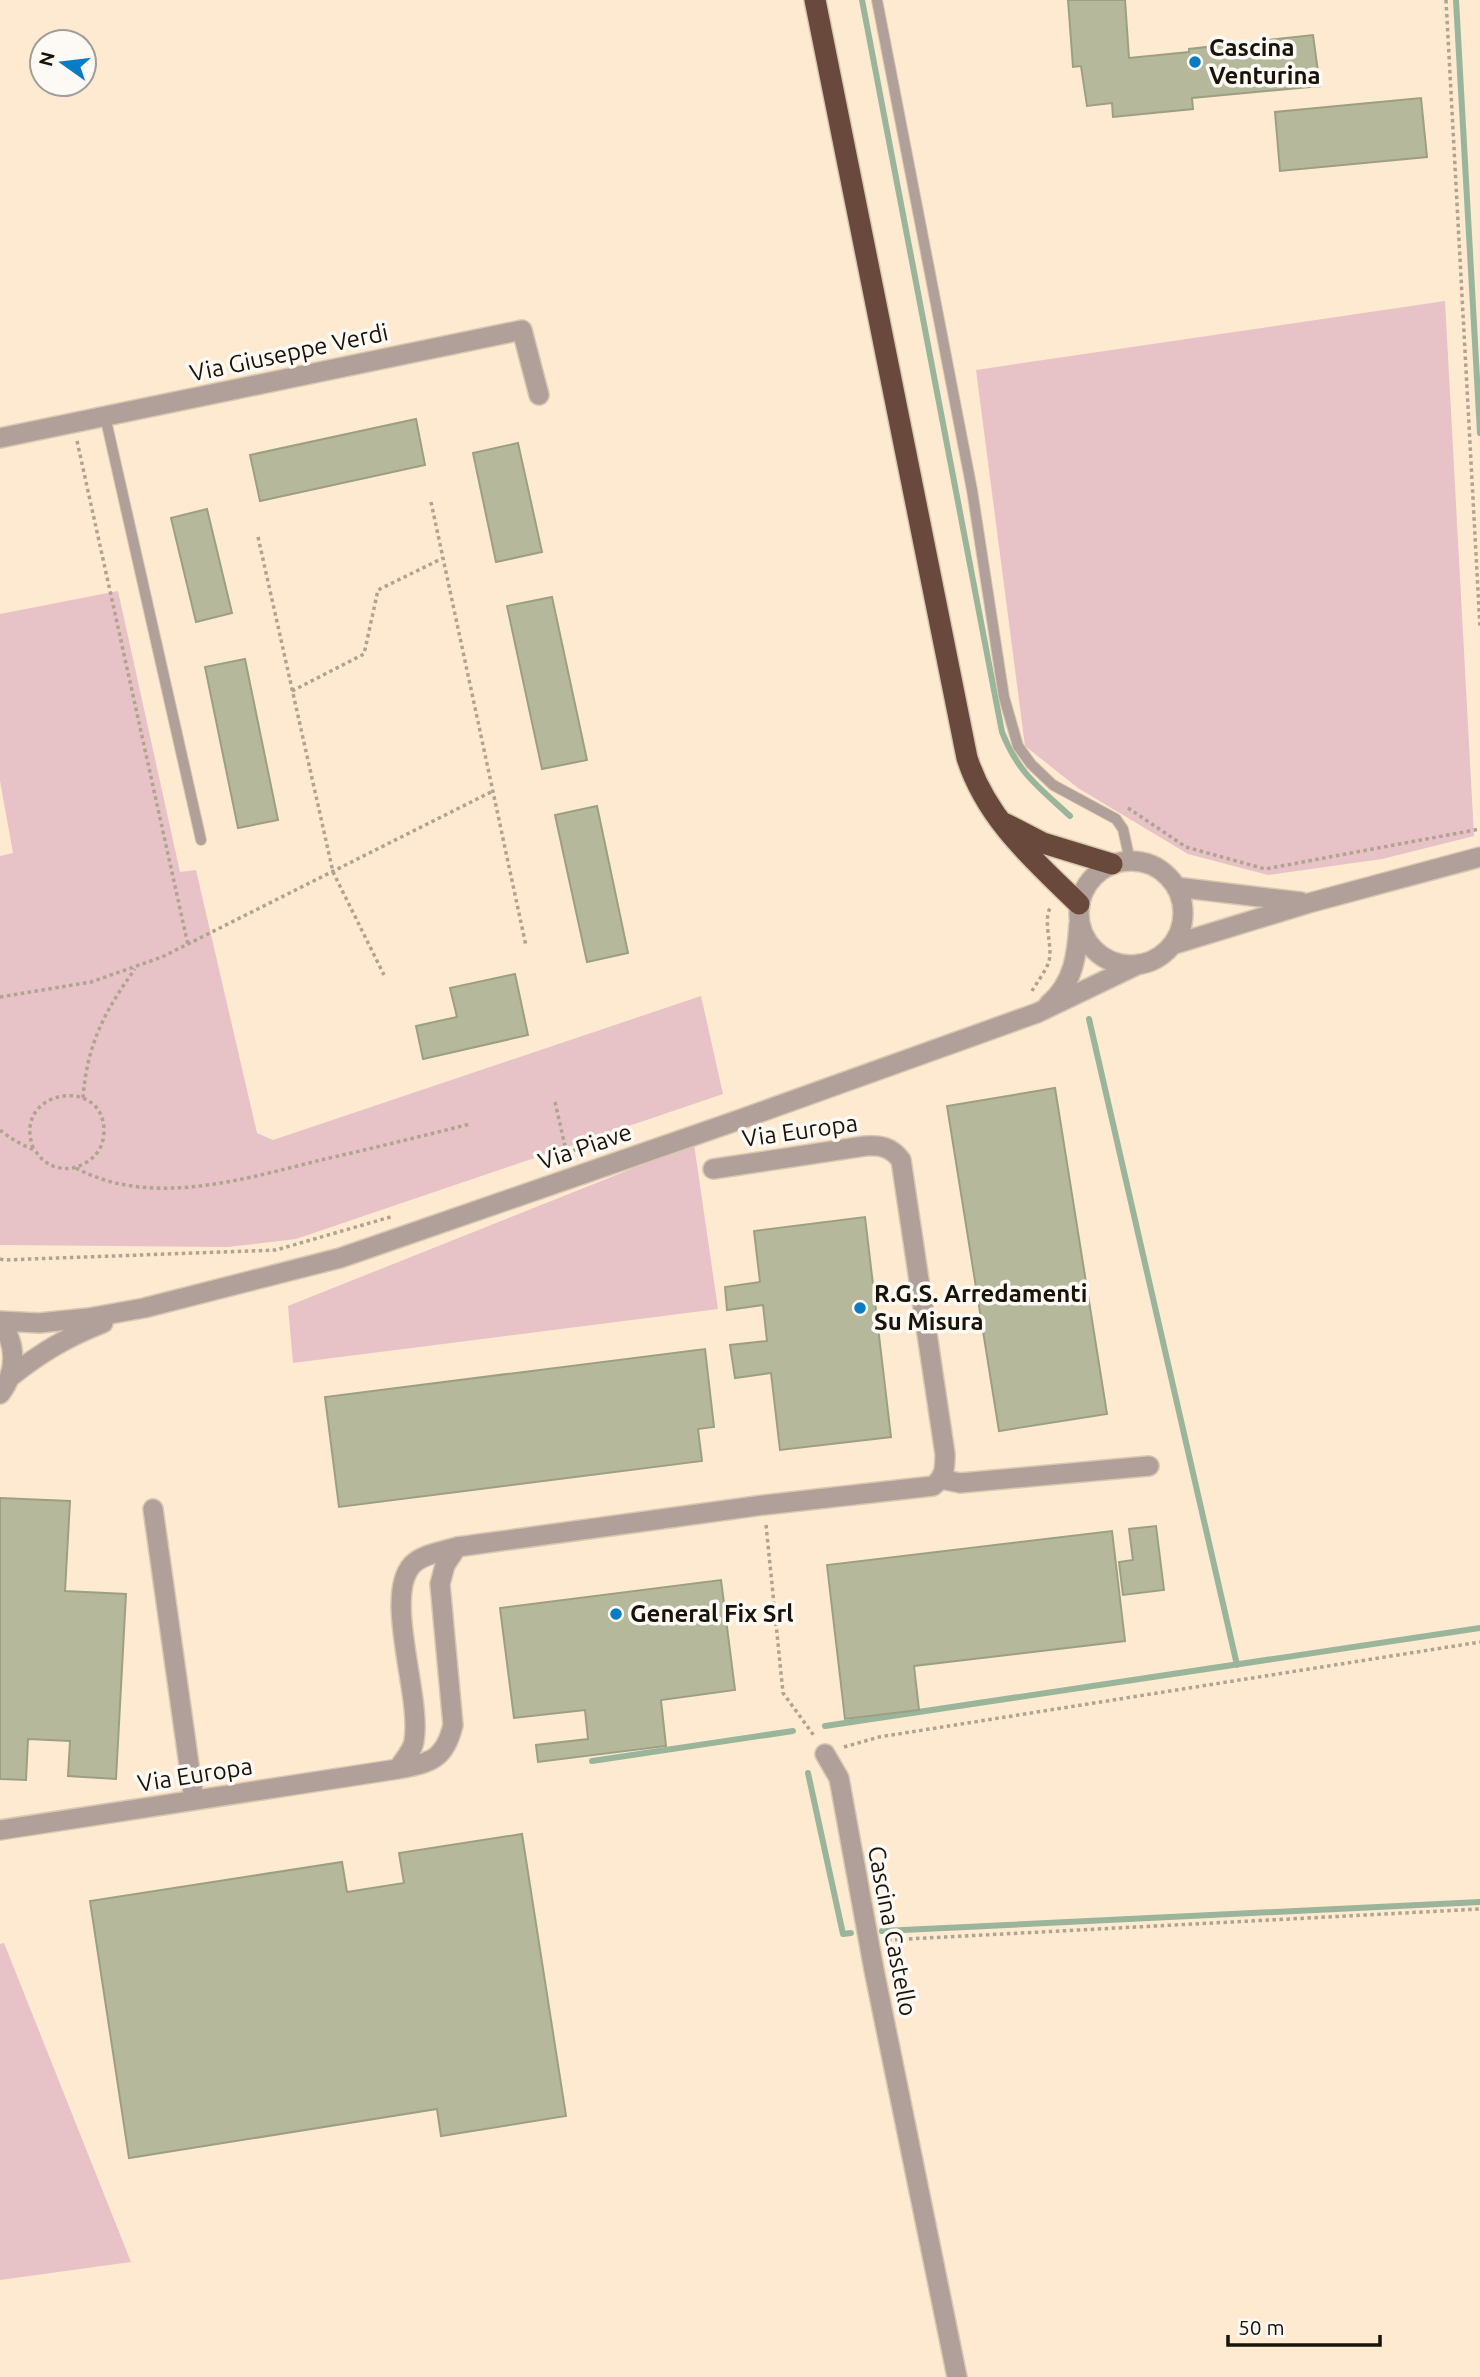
<svg xmlns="http://www.w3.org/2000/svg" width="1480" height="2377" font-family="Ubuntu,sans-serif">
	<style>
		.green { fill: #e7c2c7 }
		.lines { fill: none; stroke-linecap: round; stroke-linejoin: round }
		.stream { stroke: #9ab599; stroke-width: 6 }
		.building { fill: #b6b89b; stroke: #9d9f83; stroke-width: 2 }
		.lane-casing { stroke: #d9c8b1; stroke-width: 12 }
		.street-casing { stroke: #d9c8b1; stroke-width: 22 }
		.highway-casing { stroke: #d9c8b1; stroke-width: 24 }
		.path { stroke: #b1a38f; stroke-width: 3.5; stroke-dasharray: 3.5 3.5; stroke-linecap: butt }
		.lane { stroke: #b19f99; stroke-width: 10 }
		.street { stroke: #b19f99; stroke-width: 19 }
		.highway { stroke: #69493c; stroke-width: 21 }
		.poi-dot { fill: #097cc6; stroke: #fdfaf5; stroke-width: 2.5 }
		.labels { text-anchor: middle; stroke-width: 7; stroke-linejoin: round; paint-order: stroke }
		.poi-label { font-size: 24px; font-weight: bold; fill: #19130a; stroke: #fdfaf5; text-anchor: start }
		.street-label { font-size: 24px; fill: #19130a; stroke: #fdfaf5 }
	</style>
	<rect width="100%" height="100%" fill="#fdead1"/>
	<path class="green" d="M 1445,301 L 1474,836 L 1382,859 L 1268,875 L 1188,854 L 1078,788 L 1025,746 L 976,370 Z
		M 118,591 L 180,872 L 196,870 L 257,1133 L 273,1140 L 701,996 L 723,1094 L 296,1239 L 228,1247 L 0,1245 L 0,856 L 13,853 L 0,781 L 0,614 Z
		M 694,1144 L 718,1309 L 293,1363 L 288,1306 Z
		M 4,1943 L 131,2262 L 0,2280 L 0,1944 Z"/>
	<g class="lines">
		<path class="stream" d="M 862,0 L 1002,732 C 1018,773 1039,787 1070,816
			M 1456,0 L 1480,433
			M 1089,1019 L 1237,1665
			M 825,1726 L 1480,1628
			M 592,1761 L 793,1731
			M 808,1773 L 843,1934 L 851,1933
			M 882,1931 L 1480,1902"/>
	</g>
	<path class="building" d="M 1068,0 L 1125,0 L 1129,58 L 1189,52 L 1189,49 L 1313,35 L 1320,86 L 1192,98 L 1193,109 L 1113,117 L 1112,103 L 1087,106 L 1081,66 L 1073,67 Z
		M 1421,98 L 1427,157 L 1280,171 L 1275,112 Z
		M 416,419 L 425,465 L 260,501 L 250,455 Z
		M 518,443 L 542,552 L 496,562 L 473,453 Z
		M 207,509 L 232,613 L 196,622 L 171,518 Z
		M 552,597 L 587,760 L 542,769 L 507,606 Z
		M 245,659 L 278,820 L 238,828 L 205,667 Z
		M 597,806 L 628,953 L 587,962 L 555,815 Z
		M 515,974 L 528,1035 L 423,1059 L 416,1026 L 457,1017 L 450,988 Z
		M 1055,1088 L 1107,1414 L 999,1431 L 947,1106 Z
		M 865,1217 L 891,1437 L 780,1450 L 771,1373 L 735,1378 L 730,1345 L 767,1341 L 763,1305 L 727,1310 L 725,1287 L 760,1282 L 754,1231 Z
		M 705,1349 L 714,1427 L 698,1429 L 702,1461 L 339,1507 L 325,1397 Z
		M 0,1498 L 70,1501 L 65,1591 L 126,1594 L 116,1779 L 68,1776 L 70,1741 L 28,1739 L 26,1780 L 0,1779 Z
		M 1156,1526 L 1164,1590 L 1123,1595 L 1119,1562 L 1133,1560 L 1129,1529 Z
		M 1112,1531 L 1125,1641 L 914,1666 L 919,1710 L 845,1719 L 827,1565 Z
		M 721,1580 L 735,1690 L 661,1700 L 666,1746 L 538,1762 L 536,1745 L 588,1739 L 585,1710 L 514,1718 L 500,1608 Z
		M 522,1834 L 566,2116 L 441,2136 L 437,2109 L 129,2158 L 90,1901 L 342,1862 L 347,1892 L 404,1883 L 399,1853 Z"/>
	<g class="lines">
		<defs>
			<path id="lane" d="M 877,0 L 972,490 L 1004,697 L 1018,746 L 1031,764 L 1053,785 L 1116,819 L 1123,829 L 1130,861
				M 105,416 L 201,840"/>
			<path id="street" d="M 0,438 L 522,330 L 539,395
				M1079 913a52 52 0 1 1 104 0a52 52 0 1 1-104 0Z
				M 1176,887 L 1301,902
				M 1172,945 L 1309,903 L 1480,857
				M 1049,1004 C 1074,983 1077,954 1079,924
				M 0,1321 L 39,1323 L 88,1318 L 144,1308 L 340,1258 L 730,1123 L 1037,1013 L 1139,964
				M 0,1322 C 17,1344 17,1372 0,1394
				M 10,1377 C 42,1352 65,1338 103,1323
				M 941,1479 L 960,1483 L 1149,1466
				M 153,1509 L 194,1800
				M 825,1754 L 839,1778 L 874,1970 L 957,2377
				M 398,1769 C 403,1761 413,1750 414,1741 C 422,1697 383,1597 412,1565 C 422,1554 444,1551 457,1547 L 764,1505 L 933,1486 C 945,1477 945,1468 945,1454 L 901,1160 C 891,1147 881,1145 865,1146 L 713,1169
				M 0,1830 L 398,1769 C 431,1763 445,1759 453,1725 L 440,1584 L 445,1565 L 457,1547"/>
			<path id="highway" d="M 815,0 L 967,758 C 987,820 1034,860 1079,904
				M 1006,824 L 1043,843 L 1112,864"/>
		</defs>
		<use href="#lane" class="lane-casing"/>
		<use href="#street" class="street-casing"/>
		<use href="#highway" class="highway-casing"/>
		<path class="path" d="M 1446,0 L 1480,628
			M 77,441 L 188,945
			M 431,502 L 526,946
			M 258,537 L 333,872 L 384,975
			M 292,691 L 364,654 L 378,590 L 443,558
			M 1128,808 L 1186,847 L 1265,869 L 1480,829
			M 1032,991 C 1037,982 1046,971 1049,961 C 1053,944 1042,921 1051,906
			M 0,997 L 91,982 L 162,957 L 493,791
			M 83,1098 C 87,1045 104,1012 135,969
			M 555,1102 L 567,1155
			M 0,1130 C 10,1138 20,1144 32,1149 C 36,1151 39,1156 43,1160 C 56,1171 73,1171 87,1162 C 98,1155 104,1144 104,1131 C 104,1074 9,1090 34,1150
			M 567,1153 L 590,1144 L 594,1150
			M 76,1168 C 152,1209 247,1178 325,1159 C 374,1148 422,1136 470,1124
			M 0,1259 L 4,1260 L 276,1250 L 394,1216
			M 766,1525 L 783,1693 L 815,1737
			M 844,1747 L 879,1737 L 1480,1642
			M 888,1940 L 1480,1909"/>
		<use href="#lane" class="lane"/>
		<use href="#street" class="street"/>
		<use href="#highway" class="highway"/>
	</g>
	<g class="poi-dot">
		<circle cx="1195" cy="62" r="7"/>
		<circle cx="860" cy="1308" r="7"/>
		<circle cx="616" cy="1614" r="7"/>
	</g>
	<g class="labels">
		<g class="poi-label">
			<text x="1209" y="56">Cascina<tspan x="1209" dy="28">Venturina</tspan></text>
			<text x="874" y="1302">R.G.S. Arredamenti<tspan x="874" dy="28">Su Misura</tspan></text>
			<text x="630" y="1622">General Fix Srl</text>
		</g>
		<g class="street-label">
			<text transform="translate(289 353) rotate(-12)" y="8">Via Giuseppe Verdi</text>
			<text transform="translate(800 1131) rotate(-8)" y="8">Via Europa</text>
			<text transform="translate(585 1147) rotate(-19)" y="8">Via Piave</text>
			<text transform="translate(195 1775) rotate(-9)" y="8">Via Europa</text>
			<text transform="translate(892 1931) rotate(79)" y="8">Cascina Castello</text>
		</g>
	</g>
	<g transform="translate(63 63) rotate(284)"><circle r="33" fill="#fdfaf5" stroke="#a29e97" stroke-width="2"/>
	<path d="M0-5L12 26L0 18L-12 26Z" fill="#097cc6"/>
	<text y="-10" font-size="19" font-weight="bold" text-anchor="middle" fill="#19130a">N</text>
	</g>
	<path d="M1228 2335v10h152v-10" fill="none" stroke="#19130a" stroke-width="3.5"/>
	<text x="1238" y="2335" font-size="21" fill="#19130a" stroke="#fdfaf5" stroke-width="5" paint-order="stroke">50 m</text>
</svg>
